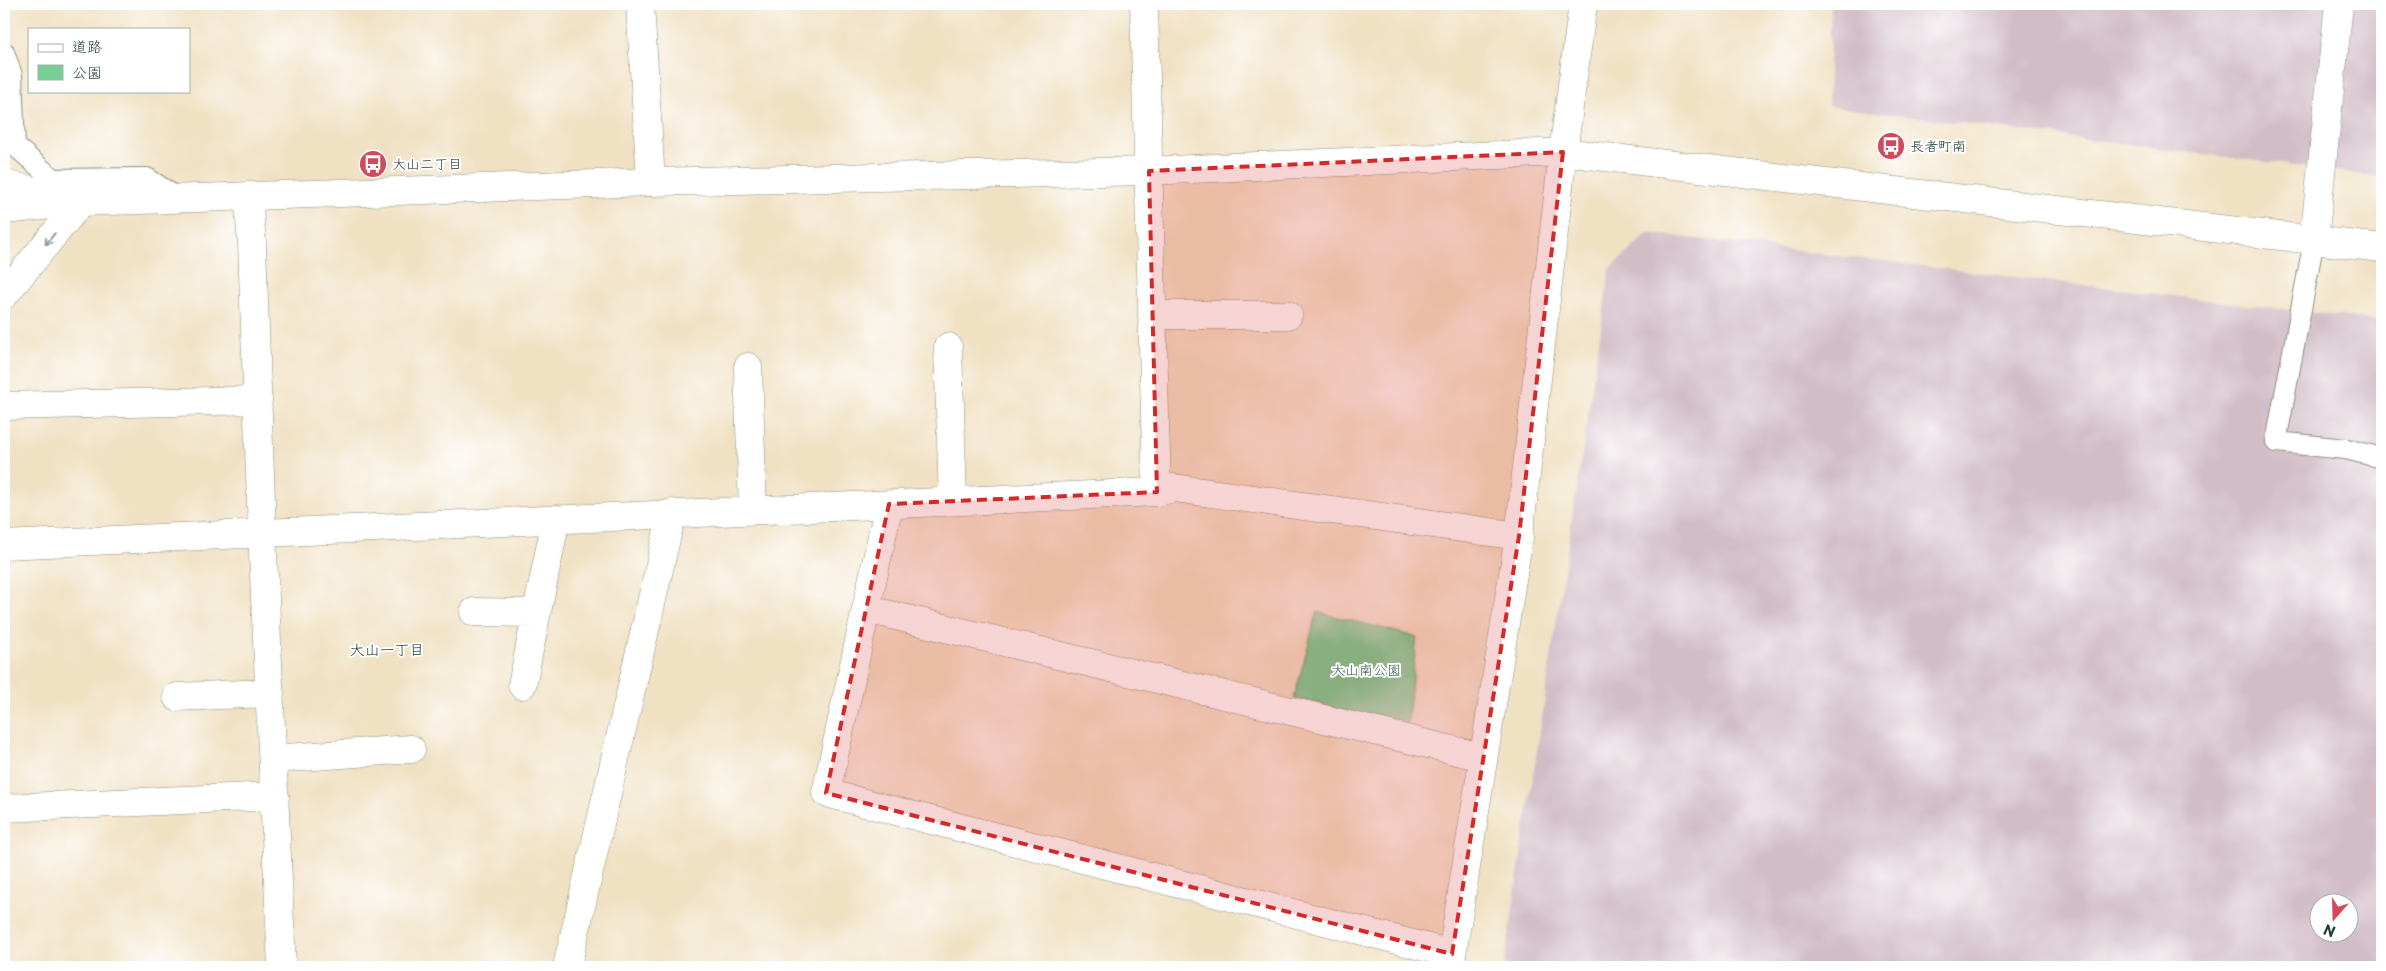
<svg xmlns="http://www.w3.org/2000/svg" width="2386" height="971" font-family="'Playpen Sans','Klee One',sans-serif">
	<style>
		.industrial { fill: #d2bdc7; fill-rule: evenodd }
		.green { fill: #76d096; stroke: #4a8665 }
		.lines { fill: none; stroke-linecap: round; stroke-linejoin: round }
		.service-casing { stroke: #888f7c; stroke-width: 22 }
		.minor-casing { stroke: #888f7c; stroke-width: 29 }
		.tertiary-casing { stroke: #888f7c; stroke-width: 29 }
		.service { stroke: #fff; stroke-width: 20 }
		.minor { stroke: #fff; stroke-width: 28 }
		.tertiary { stroke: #fff; stroke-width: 28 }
		.oneway { stroke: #8f9e9a }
		.marked { fill: #d62828; fill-opacity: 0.2; stroke: #d62828; stroke-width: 4; stroke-dasharray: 10 6; stroke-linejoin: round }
		.labels { text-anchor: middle; stroke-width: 4; stroke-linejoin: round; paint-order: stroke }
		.poi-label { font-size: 14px; fill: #1f3d34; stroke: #fff; text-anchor: start }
		.park-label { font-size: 14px; fill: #35624c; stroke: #fff }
		.neighbourhood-label { font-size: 15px; fill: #1f3d34; stroke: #fff }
	</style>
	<rect width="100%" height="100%" fill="#fff"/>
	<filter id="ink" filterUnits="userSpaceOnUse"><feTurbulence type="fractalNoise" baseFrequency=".02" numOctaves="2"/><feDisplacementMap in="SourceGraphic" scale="10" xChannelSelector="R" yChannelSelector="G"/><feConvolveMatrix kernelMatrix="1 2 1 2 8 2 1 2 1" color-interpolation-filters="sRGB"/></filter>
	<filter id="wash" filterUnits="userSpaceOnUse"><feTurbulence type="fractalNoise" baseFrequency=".0096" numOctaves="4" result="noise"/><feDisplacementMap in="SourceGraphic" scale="20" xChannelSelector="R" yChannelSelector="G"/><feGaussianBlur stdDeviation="1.12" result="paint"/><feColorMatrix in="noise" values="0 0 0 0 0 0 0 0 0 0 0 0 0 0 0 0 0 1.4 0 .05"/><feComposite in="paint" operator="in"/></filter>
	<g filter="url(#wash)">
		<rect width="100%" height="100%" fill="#f0e1c3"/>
		<path class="industrial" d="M 1831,4 L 2382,4 L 2382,177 L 1828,106 Z
			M 1648,233 L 2382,321 L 2382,967 L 1504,967 L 1610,269 ZM 2318,904 L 2348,904 L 2348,934 L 2318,934 Z"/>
		<path class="green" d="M 1317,612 L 1417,637 L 1407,726 L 1294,698 Z"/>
	</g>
	<g filter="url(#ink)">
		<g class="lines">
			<defs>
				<path id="service" d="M 4,52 L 12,75 L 15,146 L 53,179 L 147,178 L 179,199
					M 2314,240 L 2276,442 L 2346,449 L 2382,458"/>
				<path id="minor" d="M 640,4 L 651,182
					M 1144,4 L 1157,492
					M 4,184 L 81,202 L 4,295
					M 248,196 L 252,243 L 262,532 L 282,967
					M 2314,240 L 2339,4
					M 1152,315 L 1288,315
					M 948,347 L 953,501
					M 748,367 L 753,510
					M 4,406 L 258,400
					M 889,504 L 826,793 L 1452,954
					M 4,545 L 1157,492 L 1174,488 L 1519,536
					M 866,609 L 1482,757
					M 474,612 L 536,613
					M 522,685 L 556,519
					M 177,697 L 270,693
					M 273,759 L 411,749
					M 4,808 L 275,796
					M 567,967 L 672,513"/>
				<path id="tertiary" d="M 4,210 L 81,202 L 651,182 L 1149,171 L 1563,152 L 2382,248
					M 1450,967 L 1519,536 L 1563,152 L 1583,4"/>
			</defs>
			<use href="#service" class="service-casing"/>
			<use href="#minor" class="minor-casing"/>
			<use href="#tertiary" class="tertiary-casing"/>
			<use href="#service" class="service"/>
			<use href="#minor" class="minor"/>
			<use href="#tertiary" class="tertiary"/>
		</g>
		<defs><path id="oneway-shaft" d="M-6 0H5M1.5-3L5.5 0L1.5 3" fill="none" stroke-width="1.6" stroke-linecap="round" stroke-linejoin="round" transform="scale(1.25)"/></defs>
		<use class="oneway" href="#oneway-shaft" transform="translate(50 239) rotate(130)"/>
	</g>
	<path class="marked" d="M 1563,152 L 1519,536 L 1452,954 L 826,793 L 889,504 L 1157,492 L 1149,171 Z"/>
	<defs>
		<symbol id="bus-disc" viewBox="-11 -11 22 22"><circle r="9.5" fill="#d1495b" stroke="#fff"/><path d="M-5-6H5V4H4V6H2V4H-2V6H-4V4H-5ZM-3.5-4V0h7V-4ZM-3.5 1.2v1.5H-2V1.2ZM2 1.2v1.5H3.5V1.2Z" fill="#fff"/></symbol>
	</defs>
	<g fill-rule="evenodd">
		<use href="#bus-disc" x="1875" y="130" width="32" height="32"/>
		<use href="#bus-disc" x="357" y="148" width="32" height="32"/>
	</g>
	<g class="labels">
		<g class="poi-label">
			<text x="1910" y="151">長者町南</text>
			<text x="392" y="169">大山二丁目</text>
		</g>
		<g class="park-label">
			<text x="1366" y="675">大山南公園</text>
		</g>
		<g class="neighbourhood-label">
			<text x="387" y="655">大山一丁目</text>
		</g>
	</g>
	<rect width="2386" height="971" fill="none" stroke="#fff" stroke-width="20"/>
	<rect x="28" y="28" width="162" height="65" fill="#ffffff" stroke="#a5b1ae"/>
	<rect x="38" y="44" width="25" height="8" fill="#ffffff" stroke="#a5b1ae"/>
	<text x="72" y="52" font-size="15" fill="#1f3d34">道路</text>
	<rect x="38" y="65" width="25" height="15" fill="#76d096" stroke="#a5b1ae"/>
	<text x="72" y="78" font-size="15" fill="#1f3d34">公園</text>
	<g transform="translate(2334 918) rotate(200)"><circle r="24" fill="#ffffff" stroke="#a5b1ae"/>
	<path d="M0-4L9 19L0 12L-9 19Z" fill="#d1495b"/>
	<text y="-8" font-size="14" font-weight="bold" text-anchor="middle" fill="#1f3d34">N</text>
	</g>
</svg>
